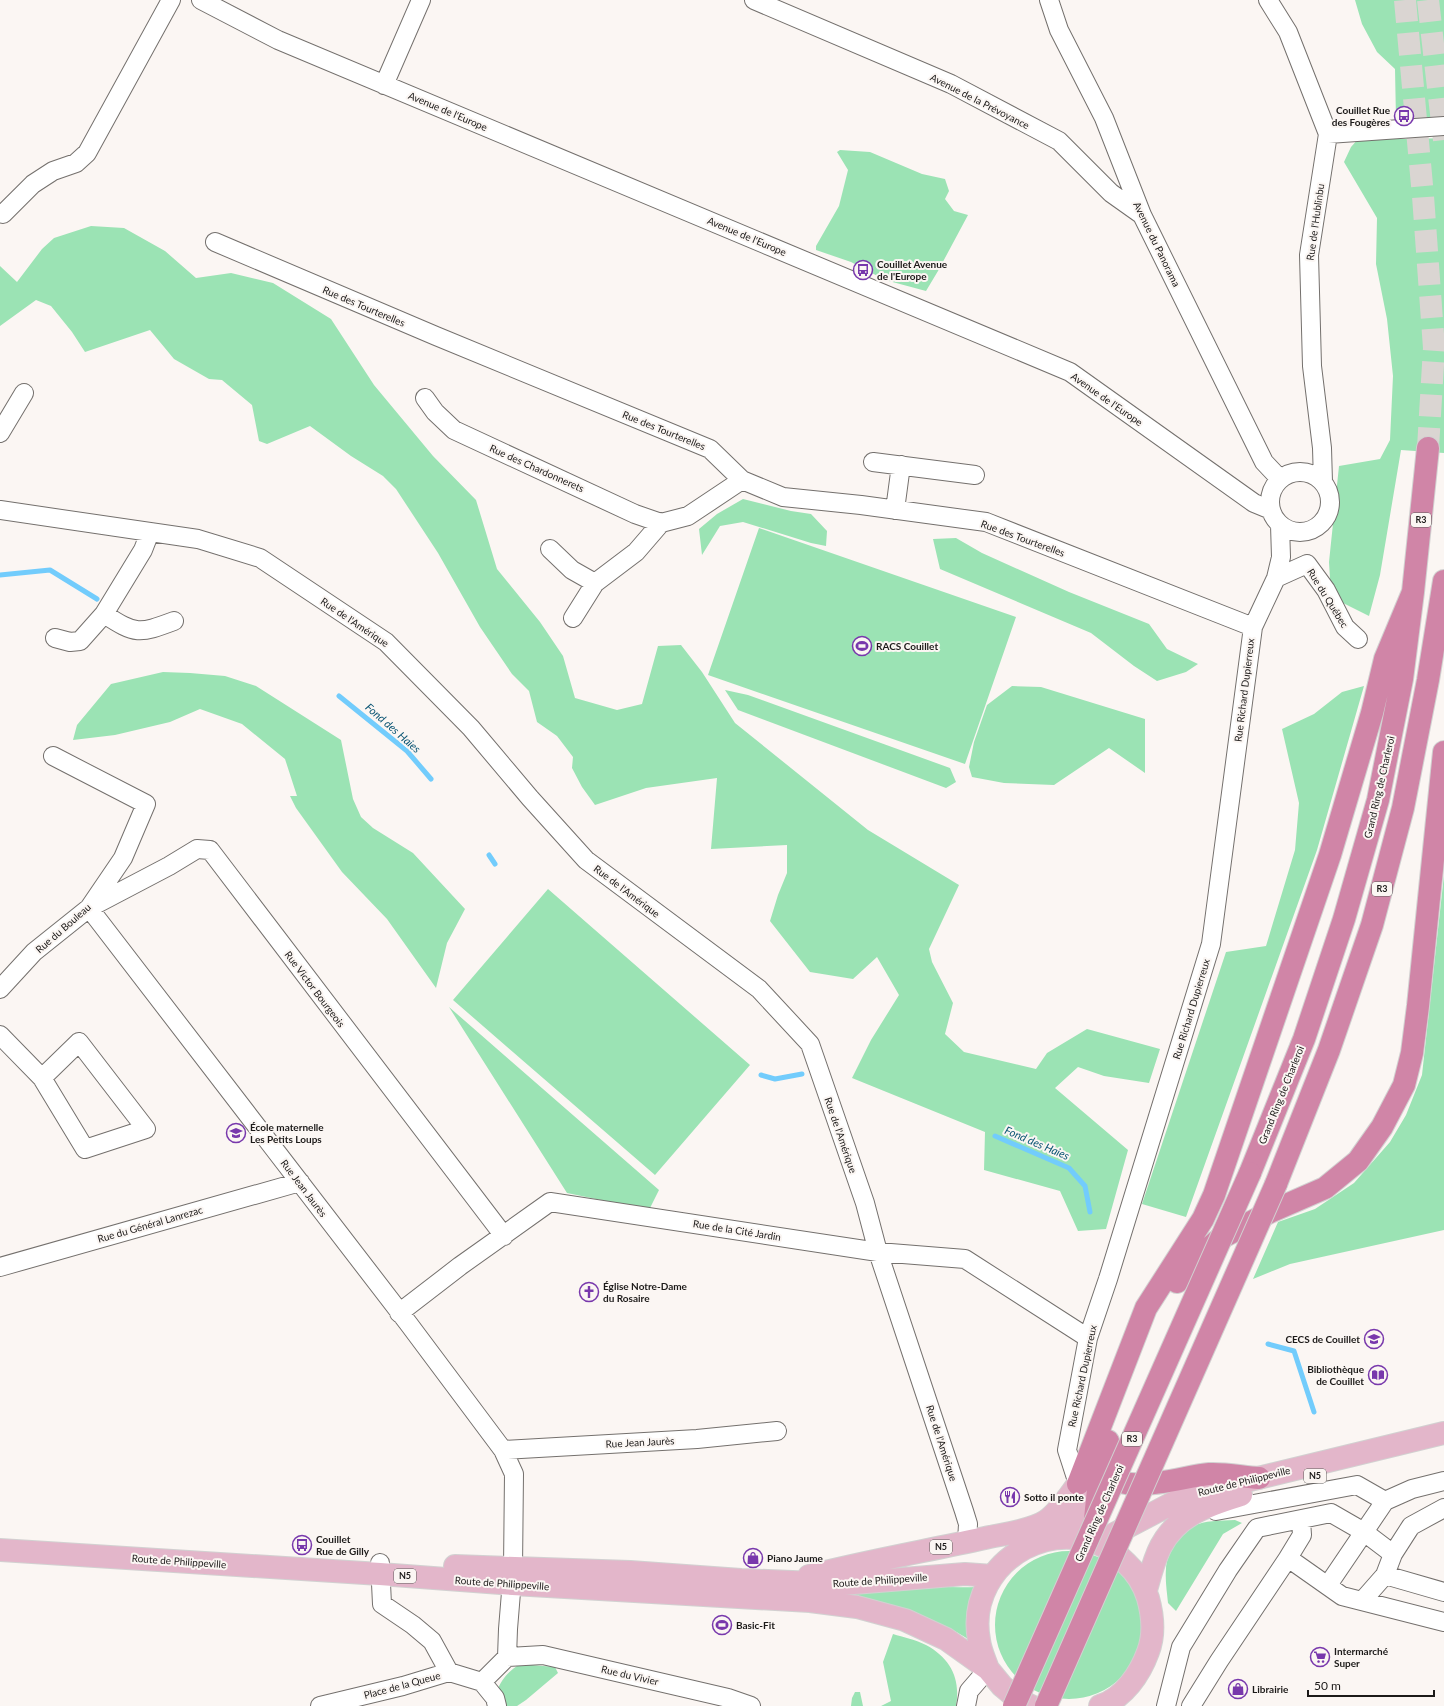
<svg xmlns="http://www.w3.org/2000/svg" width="1444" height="1706" font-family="Lato,sans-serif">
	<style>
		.green { fill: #9be3b4 }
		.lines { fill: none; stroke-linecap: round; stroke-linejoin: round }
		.stream { stroke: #72ccfc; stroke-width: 5 }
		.highway-tunnel { stroke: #dad5d2; stroke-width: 22; stroke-dasharray: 22 11; stroke-linecap: butt }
		.minor-casing { stroke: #74706d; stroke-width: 20 }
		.major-casing { stroke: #d2d1d1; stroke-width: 24 }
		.highway-casing { stroke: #d2d1d1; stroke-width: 24 }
		.minor { stroke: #fff; stroke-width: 18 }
		.major { stroke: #e3b6ca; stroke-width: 22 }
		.highway { stroke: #d085a7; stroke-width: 22 }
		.highway-bridge-casing { stroke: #d2d1d1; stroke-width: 24; stroke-linecap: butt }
		.highway-bridge { stroke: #d085a7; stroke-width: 22 }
		.labels { text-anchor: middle; stroke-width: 4; stroke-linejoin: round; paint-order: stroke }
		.shield { fill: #fbf6f3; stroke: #5f5c5a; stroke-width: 1 }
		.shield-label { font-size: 9px; font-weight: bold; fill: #1c1a19 }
		.street-label { font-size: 10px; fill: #1c1a19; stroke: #fbf6f3 }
		.poi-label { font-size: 10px; font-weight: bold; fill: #1c1a19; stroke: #fbf6f3; text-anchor: start }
		.water-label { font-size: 11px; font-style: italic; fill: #095473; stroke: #fbf6f3 }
	</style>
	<rect width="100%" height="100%" fill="#fbf6f3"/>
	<path class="green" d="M 1355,0 L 1444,0 L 1444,117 L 1396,120 L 1395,69 L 1377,52 L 1362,24 Z
		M 1359,138 L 1412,139 L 1444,138 L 1444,453 L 1401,450 L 1380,575 L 1369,616 L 1337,600 L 1330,579 L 1329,562 L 1339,466 L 1380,459 L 1390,440 L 1393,376 L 1387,319 L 1376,264 L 1377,218 L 1344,162 L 1351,147 Z
		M 840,150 L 870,152 L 922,174 L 945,179 L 949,191 L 945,199 L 954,211 L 968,215 L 938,271 L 926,291 L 885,280 L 851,262 L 816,250 L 816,246 L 839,206 L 848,170 L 837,152 Z
		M 91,226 L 124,228 L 165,251 L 196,278 L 231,273 L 273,283 L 331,319 L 374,385 L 433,456 L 476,500 L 497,569 L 540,622 L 563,656 L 575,698 L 617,710 L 642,704 L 658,646 L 681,645 L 702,672 L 735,723 L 868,830 L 959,885 L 929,949 L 932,962 L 953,1003 L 945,1034 L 964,1052 L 1036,1069 L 1047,1053 L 1087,1029 L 1160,1049 L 1149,1083 L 1104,1076 L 1078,1067 L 1055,1088 L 1128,1150 L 1106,1229 L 1078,1231 L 1060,1191 L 984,1170 L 985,1132 L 852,1078 L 871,1040 L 899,995 L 877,957 L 853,979 L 810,972 L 770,921 L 778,895 L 787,873 L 787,845 L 711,849 L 717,778 L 646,788 L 595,805 L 582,787 L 572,768 L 573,757 L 557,736 L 537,722 L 529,691 L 512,674 L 480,627 L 438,553 L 396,489 L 383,476 L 351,456 L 310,426 L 267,444 L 259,441 L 252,405 L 222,380 L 209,379 L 174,359 L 150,330 L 85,352 L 72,332 L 51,306 L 36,300 L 0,326 L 0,266 L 17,282 L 42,249 L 54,238 Z
		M 743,499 L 791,511 L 811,514 L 827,531 L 826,546 L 811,543 L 743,522 L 720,526 L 702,555 L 699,529 L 717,514 Z
		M 759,528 L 1016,617 L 965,764 L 708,675 Z
		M 956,538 L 982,553 L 1069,592 L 1149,624 L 1167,649 L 1198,664 L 1186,672 L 1157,681 L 1134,666 L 1091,633 L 940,569 L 933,539 Z
		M 163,672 L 190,673 L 225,676 L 256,686 L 341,740 L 353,799 L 361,817 L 373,828 L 413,853 L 465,909 L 447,943 L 436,988 L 387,919 L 342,872 L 296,808 L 290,796 L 297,796 L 285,759 L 242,724 L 200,709 L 170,722 L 115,735 L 73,740 L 77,725 L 111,684 Z
		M 1012,686 L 1041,687 L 1145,719 L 1145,773 L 1109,748 L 1054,785 L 1004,783 L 972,777 L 969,767 L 974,742 L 987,705 Z
		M 1364,686 L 1317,850 L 1186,1217 L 1142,1204 L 1226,952 L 1266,946 L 1295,850 L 1299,803 L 1282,729 L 1314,714 L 1342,692 Z
		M 725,690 L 748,695 L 950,768 L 956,782 L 946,788 L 738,710 Z
		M 1444,875 L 1444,1230 L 1290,1264 L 1253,1279 L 1278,1222 L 1315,1209 L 1354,1183 L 1390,1142 L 1406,1115 L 1422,1075 Z
		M 548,889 L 750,1065 L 655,1175 L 453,1000 Z
		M 449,1007 L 659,1190 L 649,1210 L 567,1193 Z
		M 1235,1520 L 1242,1523 L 1223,1534 L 1176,1611 L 1168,1603 C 1167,1592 1165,1580 1166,1569 C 1166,1561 1170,1553 1174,1546 C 1188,1520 1208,1521 1235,1520 Z
		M995 1625a74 74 0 1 1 148 0a74 74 0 1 1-148 0Z
		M 978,1587 L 971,1641 C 934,1616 892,1606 849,1596 C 889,1584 937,1588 978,1587 Z
		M 893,1634 C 903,1637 916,1640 926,1645 C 950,1658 961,1678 956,1706 L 881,1706 L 891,1701 L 883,1662 Z
		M 520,1664 L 555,1667 L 558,1673 L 526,1700 L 517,1706 L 507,1706 L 497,1691 C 502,1678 509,1671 520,1664 Z
		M 855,1692 L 860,1692 L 863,1706 L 851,1706 L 852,1698 Z"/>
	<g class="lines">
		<path class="stream" d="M 0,575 L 50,570 L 97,599
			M 339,696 L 407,751 L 431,779
			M 489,855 L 495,864
			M 761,1075 L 775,1079 L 802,1074
			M 995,1136 L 1069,1168 L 1085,1186 L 1090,1212
			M 1268,1344 L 1294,1351 L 1314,1412"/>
		<path class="highway-tunnel" d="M 1405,0 L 1423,196 L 1434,348 L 1428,448
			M 1428,0 L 1444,140"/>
		<defs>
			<path id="minor" d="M 201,0 L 278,40 L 1070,372 L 1254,503 L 1271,510
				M 754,0 L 951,84 L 1059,141 L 1111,193 L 1142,215
				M 1049,0 L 1059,30 L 1104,118 L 1142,215 L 1264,462 L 1280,479
				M 1268,0 L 1288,32 L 1328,134 L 1309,255 L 1312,366 L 1322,448 L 1323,482
				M 384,85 L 421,0
				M 1328,134 L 1444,126
				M 3,214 L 33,184 L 53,171 L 76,163 L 87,153 L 171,0
				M 215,242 L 436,336 L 710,449 L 742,480 L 783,497 L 861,505 L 986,522 L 1253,627
				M 425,398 L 435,412 L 454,430 L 635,514 L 661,523 L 688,516 L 742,480
				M 0,433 L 24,393
				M 873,462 L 975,475
				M1270 502a30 30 0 1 1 60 0a30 30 0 1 1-60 0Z
				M 0,510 L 198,539 L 260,558 L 386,642 L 471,728 L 530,798 L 586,860 L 759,989 L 810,1044 L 865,1203 L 878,1252 L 964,1511 L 968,1524 L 967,1542
				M 895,510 L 901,465
				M 550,549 L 572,570 L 595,583 L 636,552 L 661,523
				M 1276,578 L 1307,564 L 1326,590 L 1345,627 L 1358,639
				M 104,614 C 136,635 139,634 174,621
				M 573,618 L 595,583
				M 55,638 L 70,642 L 80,641 L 104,614 L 143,550 L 150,532
				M 0,989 L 34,952 L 89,908 L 123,858 L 146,804 L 53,756
				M 0,1035 L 42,1078 L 85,1149 L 146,1129 L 79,1042 L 42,1078
				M 504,1236 L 210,850 L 197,849 L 169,866 L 89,908 L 408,1323 L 503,1450 L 514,1474 L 513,1568 L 508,1629 L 507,1657
				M 0,1267 L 300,1182
				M 399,1313 L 460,1266 L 550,1202 L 878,1252 L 965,1259 L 1088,1338
				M 503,1450 L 697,1439 L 777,1431
				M 1078,1484 L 1067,1450 L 1088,1338 L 1108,1279 L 1211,944 L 1253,627 L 1276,578 L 1281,557 L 1280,525
				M 1216,1511 L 1357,1485 L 1385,1501
				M 1393,1554 L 1411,1526 L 1444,1508
				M 1288,1558 L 1302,1535 L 1301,1520
				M 380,1563 L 382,1604 L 413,1625 L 432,1641 L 449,1672
				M 1328,1585 L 1385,1501 L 1412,1489 L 1444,1481
				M 1363,1600 L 1385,1575
				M 482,1682 L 507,1657 L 543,1655 L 728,1698 L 751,1706
				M 320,1706 L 403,1686 L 449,1672 L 482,1682 L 495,1698 L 497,1706
				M 966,1706 L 969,1691 L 988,1669
				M 1166,1706 L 1181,1647 L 1228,1570 L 1257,1528 L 1331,1513 L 1364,1532 L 1393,1554 L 1385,1575 L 1444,1592
				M 1191,1706 L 1219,1661 L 1288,1558 L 1342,1596 L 1444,1622"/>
			<path id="major" d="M 1114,1534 L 1188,1495 L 1444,1433
				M 1063,1537 L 1074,1515 L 1078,1484
				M 0,1550 L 380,1574 L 513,1584 L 810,1601 L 857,1607 L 905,1620 L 946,1639 L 988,1669 L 1002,1686 L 1019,1700 L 1031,1706
				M 455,1566 L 630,1572 L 741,1580 L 841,1584 L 965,1574 L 993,1576
				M 809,1576 C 867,1561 926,1551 985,1538 C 1003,1534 1031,1531 1046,1521 C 1059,1512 1069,1496 1078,1484
				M 1146,1590 C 1150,1576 1154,1559 1161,1546 C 1178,1514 1209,1505 1241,1495
				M 988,1669 C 985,1660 980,1650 979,1640 C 964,1558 1067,1503 1126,1563 C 1137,1573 1144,1585 1148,1598 C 1153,1616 1155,1634 1148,1652 C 1140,1674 1124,1698 1100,1706"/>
			<path id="highway" d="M 1250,1173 L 1304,1039 L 1344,919 L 1378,800 L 1402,679 L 1413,592 L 1428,448
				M 1276,1184 L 1329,1050 L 1372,925 L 1403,808 L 1428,680 L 1444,581
				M 1177,1282 L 1188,1266 L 1221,1238 L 1270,1212 L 1325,1188 L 1358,1161 L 1382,1127 L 1404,1085 L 1412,1053 L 1418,1006 L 1444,752
				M 1103,1465 C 1115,1501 1182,1476 1209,1474 C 1225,1473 1243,1477 1259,1478
				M 1078,1484 L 1146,1308 L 1203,1219 L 1214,1195 L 1330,855 L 1372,713 L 1385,659 L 1413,592
				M 1095,1519 L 1101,1460 L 1108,1441"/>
		</defs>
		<use href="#minor" class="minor-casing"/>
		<use href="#major" class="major-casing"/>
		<use href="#highway" class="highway-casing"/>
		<use href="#minor" class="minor"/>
		<use href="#major" class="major"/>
		<use href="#highway" class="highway"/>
		<defs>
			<path id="highway-bridge" d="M 1014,1706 L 1250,1173
				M 1046,1706 L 1276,1184"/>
		</defs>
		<use href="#highway-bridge" class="highway-bridge-casing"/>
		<use href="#highway-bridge" class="highway-bridge"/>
	</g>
	<defs>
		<symbol id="bus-ring" viewBox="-11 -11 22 22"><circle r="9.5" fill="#fbf6f3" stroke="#7838ac" stroke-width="1.5"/><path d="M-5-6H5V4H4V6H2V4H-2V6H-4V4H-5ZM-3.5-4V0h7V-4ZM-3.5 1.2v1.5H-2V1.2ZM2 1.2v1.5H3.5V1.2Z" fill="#7838ac"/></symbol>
		<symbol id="stadium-ring" viewBox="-11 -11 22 22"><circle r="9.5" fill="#fbf6f3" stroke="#7838ac" stroke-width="1.5"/><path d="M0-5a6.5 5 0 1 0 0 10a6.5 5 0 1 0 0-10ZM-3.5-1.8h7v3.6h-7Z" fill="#7838ac"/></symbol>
		<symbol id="school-ring" viewBox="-11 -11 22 22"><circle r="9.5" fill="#fbf6f3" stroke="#7838ac" stroke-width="1.5"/><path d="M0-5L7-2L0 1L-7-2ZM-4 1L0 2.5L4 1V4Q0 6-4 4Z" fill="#7838ac"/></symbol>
		<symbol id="church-ring" viewBox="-11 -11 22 22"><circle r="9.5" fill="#fbf6f3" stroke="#7838ac" stroke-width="1.5"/><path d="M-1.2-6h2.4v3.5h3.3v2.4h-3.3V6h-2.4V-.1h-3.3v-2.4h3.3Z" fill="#7838ac"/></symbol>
		<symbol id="library-ring" viewBox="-11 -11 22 22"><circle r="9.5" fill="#fbf6f3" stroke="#7838ac" stroke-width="1.5"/><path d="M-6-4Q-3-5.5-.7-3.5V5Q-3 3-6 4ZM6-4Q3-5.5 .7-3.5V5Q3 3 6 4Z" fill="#7838ac"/></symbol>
		<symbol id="restaurant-ring" viewBox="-11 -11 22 22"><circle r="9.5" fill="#fbf6f3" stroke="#7838ac" stroke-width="1.5"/><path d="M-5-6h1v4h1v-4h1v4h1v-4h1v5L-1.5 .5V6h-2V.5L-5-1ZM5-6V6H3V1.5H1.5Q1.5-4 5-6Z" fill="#7838ac"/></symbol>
		<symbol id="shop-ring" viewBox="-11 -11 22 22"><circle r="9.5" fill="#fbf6f3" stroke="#7838ac" stroke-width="1.5"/><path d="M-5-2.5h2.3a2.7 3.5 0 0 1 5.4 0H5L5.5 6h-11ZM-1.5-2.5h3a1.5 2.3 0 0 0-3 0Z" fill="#7838ac"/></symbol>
		<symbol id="supermarket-ring" viewBox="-11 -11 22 22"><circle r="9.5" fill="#fbf6f3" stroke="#7838ac" stroke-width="1.5"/><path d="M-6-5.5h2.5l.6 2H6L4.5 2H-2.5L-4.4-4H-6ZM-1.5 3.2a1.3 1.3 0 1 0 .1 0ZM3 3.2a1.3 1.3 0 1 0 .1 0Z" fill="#7838ac"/></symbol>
	</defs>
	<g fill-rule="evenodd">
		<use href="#bus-ring" x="1393" y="105" width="22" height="22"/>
		<use href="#bus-ring" x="852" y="259" width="22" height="22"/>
		<use href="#stadium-ring" x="851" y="635" width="22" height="22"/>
		<use href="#school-ring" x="225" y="1122" width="22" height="22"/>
		<use href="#church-ring" x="578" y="1281" width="22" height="22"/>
		<use href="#school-ring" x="1363" y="1328" width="22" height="22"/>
		<use href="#library-ring" x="1367" y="1364" width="22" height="22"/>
		<use href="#restaurant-ring" x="999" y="1486" width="22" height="22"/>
		<use href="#bus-ring" x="291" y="1534" width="22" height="22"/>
		<use href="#shop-ring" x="742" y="1547" width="22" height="22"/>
		<use href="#stadium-ring" x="711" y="1614" width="22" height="22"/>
		<use href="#supermarket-ring" x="1309" y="1646" width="22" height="22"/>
		<use href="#shop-ring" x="1227" y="1678" width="22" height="22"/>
	</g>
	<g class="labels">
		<g class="shield">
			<rect x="1411" y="513" width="20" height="14" rx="3"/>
			<rect x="1372" y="882" width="20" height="14" rx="3"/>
			<rect x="1122" y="1432" width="20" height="14" rx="3"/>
			<rect x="1304" y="1469" width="22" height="14" rx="3"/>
			<rect x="930" y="1540" width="22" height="14" rx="3"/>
			<rect x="394" y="1569" width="22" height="14" rx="3"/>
		</g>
		<g class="shield-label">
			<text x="1421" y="523">R3</text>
			<text x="1382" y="892">R3</text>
			<text x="1132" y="1442">R3</text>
			<text x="1315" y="1479">N5</text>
			<text x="941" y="1550">N5</text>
			<text x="405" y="1579">N5</text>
		</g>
		<g class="street-label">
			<text transform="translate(980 101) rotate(27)" y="4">Avenue de la Prévoyance</text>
			<text transform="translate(448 111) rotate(23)" y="4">Avenue de l'Europe</text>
			<text transform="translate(1315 222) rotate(-82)" y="4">Rue de l'Hublinbu</text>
			<text transform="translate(747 236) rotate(23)" y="4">Avenue de l'Europe</text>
			<text transform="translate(1157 244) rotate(64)" y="4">Avenue du Panorama</text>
			<text transform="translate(364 306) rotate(23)" y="4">Rue des Tourterelles</text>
			<text transform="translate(1107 399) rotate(35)" y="4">Avenue de l'Europe</text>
			<text transform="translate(664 430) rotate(22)" y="4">Rue des Tourterelles</text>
			<text transform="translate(537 468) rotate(24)" y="4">Rue des Chardonnerets</text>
			<text transform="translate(1023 538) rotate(20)" y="4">Rue des Tourterelles</text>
			<text transform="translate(1328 598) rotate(58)" y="4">Rue du Québec</text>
			<text transform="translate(355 622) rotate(34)" y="4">Rue de l'Amérique</text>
			<text transform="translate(1244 690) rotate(-83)" y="4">Rue Richard Dupierreux</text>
			<text transform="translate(1379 787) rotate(-77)" y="4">Grand Ring de Charleroi</text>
			<text transform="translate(627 891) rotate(37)" y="4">Rue de l'Amérique</text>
			<text transform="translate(63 928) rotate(-41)" y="4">Rue du Bouleau</text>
			<text transform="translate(315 989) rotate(53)" y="4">Rue Victor Bourgeois</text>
			<text transform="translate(1191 1009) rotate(-73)" y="4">Rue Richard Dupierreux</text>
			<text transform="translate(1281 1095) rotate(-68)" y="4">Grand Ring de Charleroi</text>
			<text transform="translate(841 1135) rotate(71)" y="4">Rue de l'Amérique</text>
			<text transform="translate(304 1188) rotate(53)" y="4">Rue Jean Jaurès</text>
			<text transform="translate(150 1224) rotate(-16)" y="4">Rue du Général Lanrezac</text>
			<text transform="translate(737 1230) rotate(9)" y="4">Rue de la Cité Jardin</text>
			<text transform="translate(1082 1376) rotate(-78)" y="4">Rue Richard Dupierreux</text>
			<text transform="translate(640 1442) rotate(-3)" y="4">Rue Jean Jaurès</text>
			<text transform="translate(942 1443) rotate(72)" y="4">Rue de l'Amérique</text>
			<text transform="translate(1244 1481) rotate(-14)" y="4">Route de Philippeville</text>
			<text transform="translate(1099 1513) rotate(-66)" y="4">Grand Ring de Charleroi</text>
			<text transform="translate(179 1561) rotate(4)" y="4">Route de Philippeville</text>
			<text transform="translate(880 1580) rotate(-4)" y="4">Route de Philippeville</text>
			<text transform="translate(502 1583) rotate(4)" y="4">Route de Philippeville</text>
			<text transform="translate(630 1675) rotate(13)" y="4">Rue du Vivier</text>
			<text transform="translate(402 1685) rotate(-15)" y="4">Place de la Queue</text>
		</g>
		<g class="poi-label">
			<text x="1390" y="114" text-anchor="end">Couillet Rue<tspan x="1390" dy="12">des Fougères</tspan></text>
			<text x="877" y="268">Couillet Avenue<tspan x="877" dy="12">de l'Europe</tspan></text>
			<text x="876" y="650">RACS Couillet</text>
			<text x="250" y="1131">École maternelle<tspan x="250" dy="12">Les Petits Loups</tspan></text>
			<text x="603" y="1290">Église Notre-Dame<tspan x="603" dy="12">du Rosaire</tspan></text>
			<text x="1360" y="1343" text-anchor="end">CECS de Couillet</text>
			<text x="1364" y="1373" text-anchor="end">Bibliothèque<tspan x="1364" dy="12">de Couillet</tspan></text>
			<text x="1024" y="1501">Sotto il ponte</text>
			<text x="316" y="1543">Couillet<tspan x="316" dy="12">Rue de Gilly</tspan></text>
			<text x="767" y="1562">Piano Jaume</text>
			<text x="736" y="1629">Basic-Fit</text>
			<text x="1334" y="1655">Intermarché<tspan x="1334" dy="12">Super</tspan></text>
			<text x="1252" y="1693">Librairie</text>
		</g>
		<g class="water-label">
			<text transform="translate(393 728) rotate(41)" y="4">Fond des Haies</text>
			<text transform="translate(1037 1143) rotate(23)" y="4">Fond des Haies</text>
		</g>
	</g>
	<path d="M1308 1690v6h126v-6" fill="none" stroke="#1c1a19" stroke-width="2"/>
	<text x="1314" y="1690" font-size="12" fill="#1c1a19" stroke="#fbf6f3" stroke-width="3" paint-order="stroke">50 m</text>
</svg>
